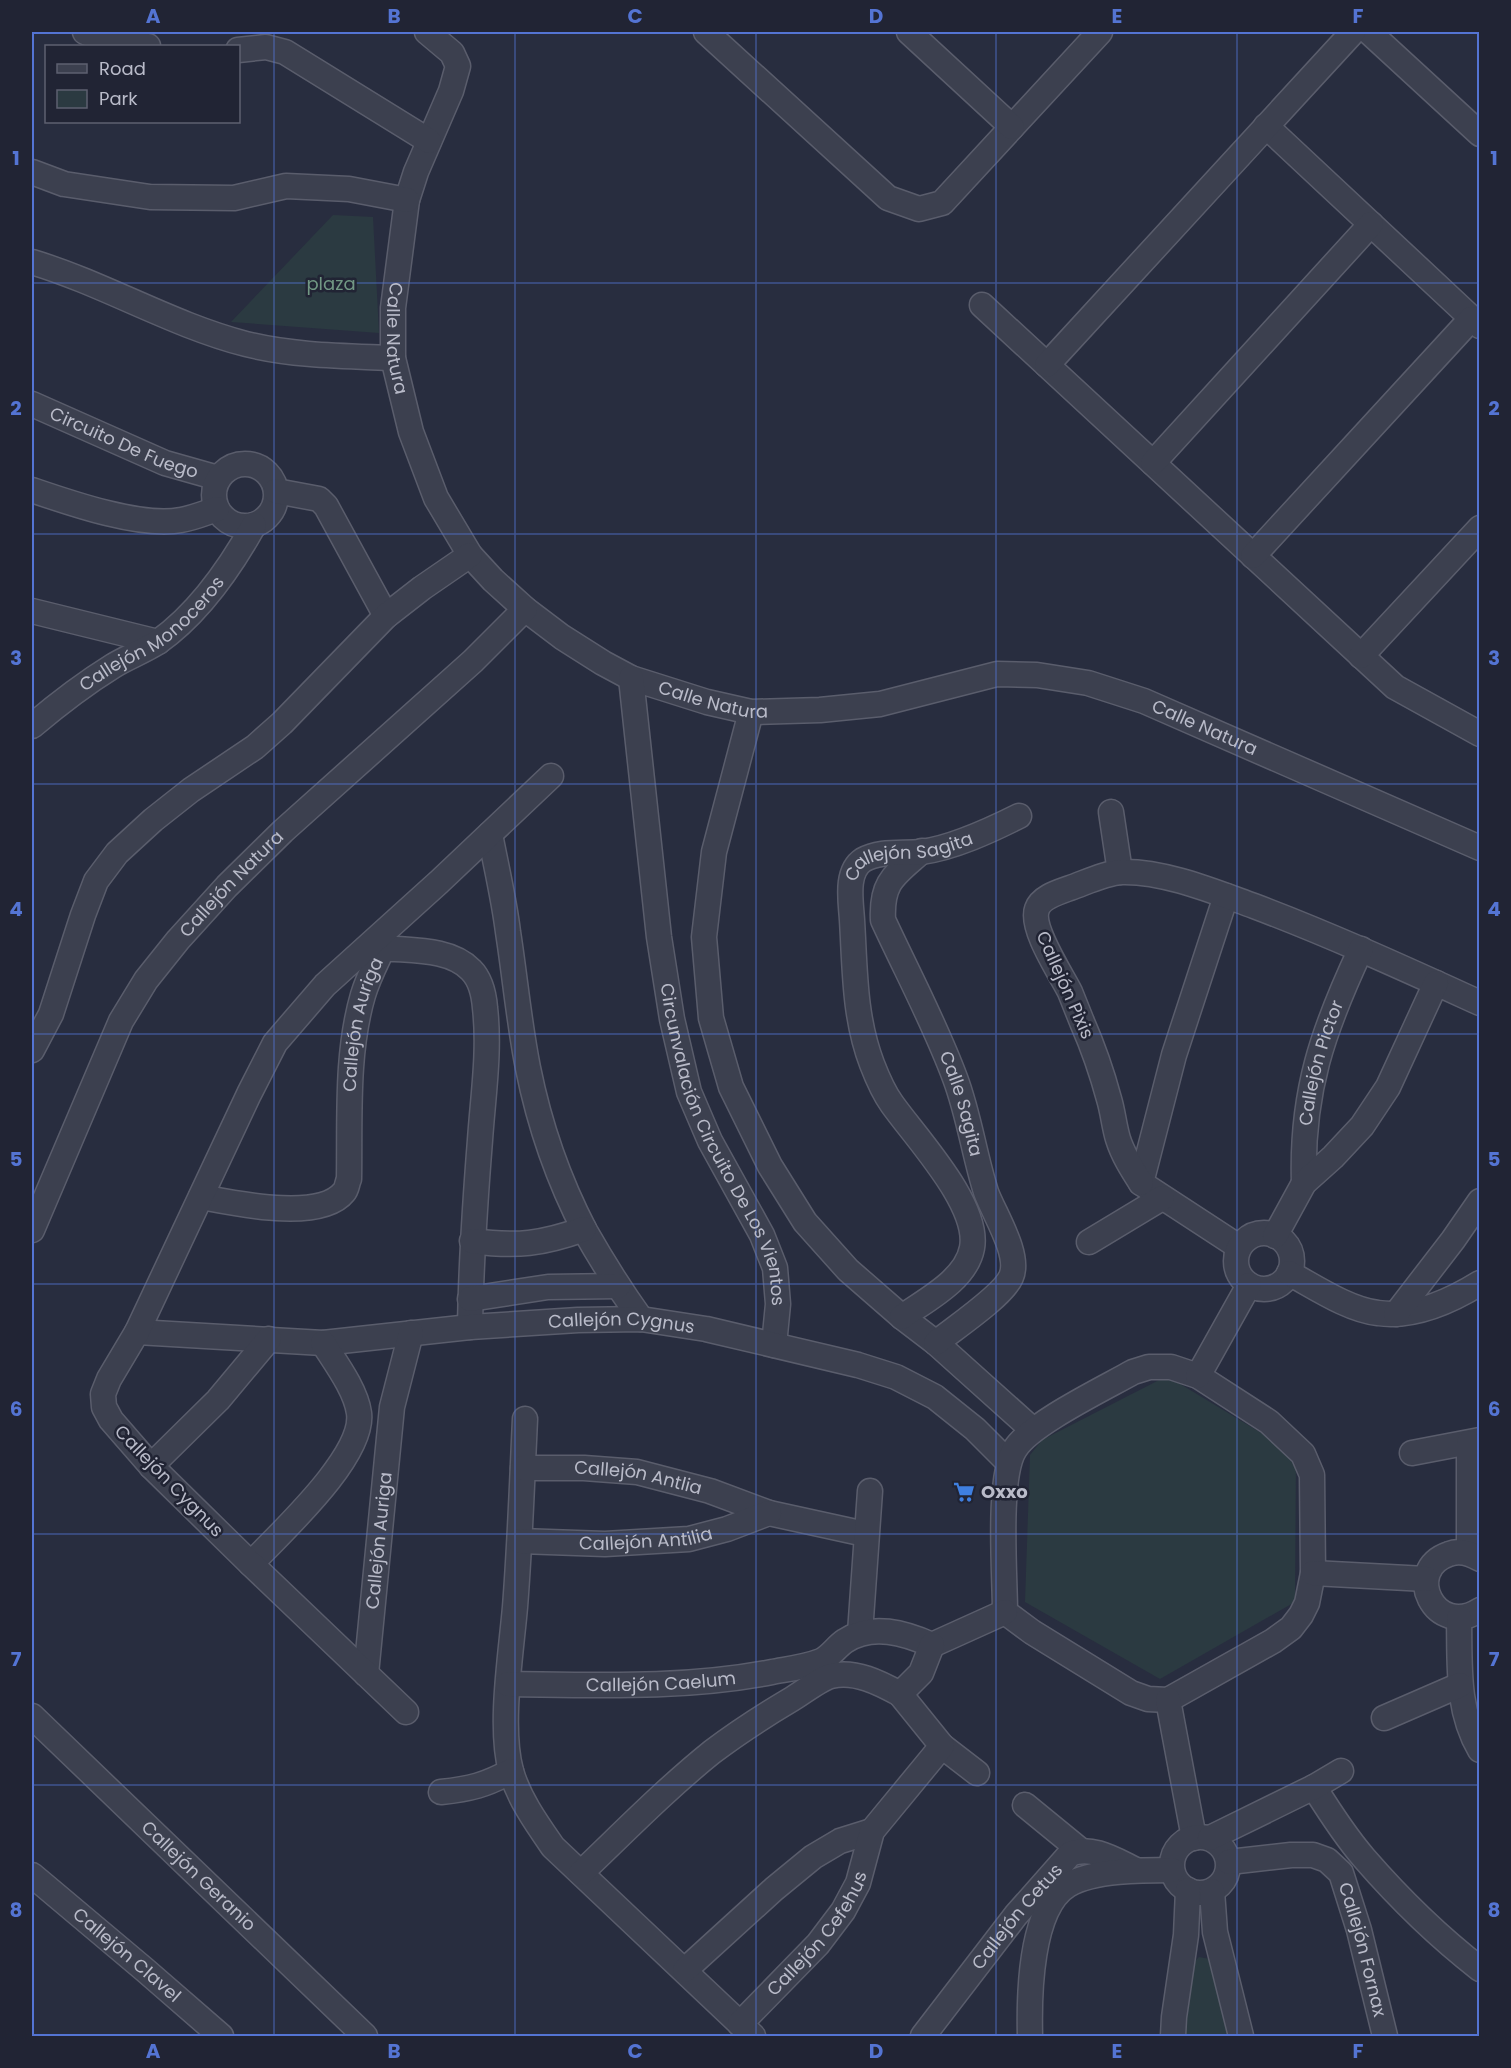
<svg xmlns="http://www.w3.org/2000/svg" width="1511" height="2068" font-family="Poppins,sans-serif">
	<style>
		.green { fill: #2b3a41 }
		.lines { fill: none; stroke-linecap: round; stroke-linejoin: round }
		.street-casing { stroke: #5a5d6c; stroke-width: 27 }
		.street { stroke: #3c404f; stroke-width: 24 }
		.grid { fill: none; stroke: #5474d3; stroke-width: 1.5; stroke-opacity: 0.55 }
		.labels { text-anchor: middle; stroke-width: 5; stroke-linejoin: round; paint-order: stroke }
		.park-label { font-size: 18px; fill: #729884; stroke: #212434 }
		.street-label { font-size: 18px; fill: #b9bbc9; stroke: #212434 }
		.poi-label { font-size: 18px; font-weight: bold; fill: #b9bbc9; stroke: #212434; text-anchor: start }
		.neatline { fill: none; stroke: #5474d3; stroke-width: 2 }
		.grid-label { font-size: 20px; text-anchor: middle; font-weight: bold; fill: #5474d3 }
	</style>
	<rect width="100%" height="100%" fill="#282d3f"/>
	<path class="green" d="M 333,215 L 373,217 L 379,333 L 231,322 Z
		M 1167,1376 L 1296,1454 L 1295,1602 L 1160,1679 L 1025,1602 L 1030,1455 L 1042,1440 Z
		M 1199,1957 L 1210,1959 L 1234,2036 L 1181,2036 L 1193,1963 Z"/>
	<g class="lines">
		<defs>
			<g id="street">
				<path d="M 85,32 L 100,38 L 148,46"/>
				<path id="s1" d="M 427,32 L 452,53 L 458,66 L 451,91 L 416,172 L 407,200 L 393,308 L 393,358 L 411,432 L 436,498 L 470,555 L 493,580 L 525,609 L 562,637 L 603,663 L 631,678 L 707,702 L 751,712 L 820,710 L 880,704 L 997,674 L 1037,675 L 1088,683 L 1144,701 L 1480,848"/>
				<path d="M 706,32 L 888,198 L 919,209 L 942,203 L 1100,32"/>
				<path d="M 909,32 L 1012,127"/>
				<path d="M 1369,32 L 1480,134"/>
				<path d="M 238,50 L 266,47 L 285,52 L 429,141"/>
				<path d="M 1266,126 L 1480,326"/>
				<path d="M 32,172 L 64,184 L 150,197 L 234,198 L 286,186 L 349,189 L 407,200"/>
				<path d="M 32,262 C 105,284 172,325 246,344 C 294,356 345,356 393,358"/>
				<path d="M 982,305 L 1395,687 L 1480,734"/>
				<path d="M 1047,365 L 1353,32"/>
				<path id="s2" d="M 32,404 L 165,463 L 218,478"/>
				<path d="M 1153,463 L 1371,224"/>
				<circle cx="245" cy="495" r="31"/>
				<path d="M 32,490 C 70,503 142,528 181,520 C 193,518 205,513 217,509"/>
				<path d="M 276,491 L 319,499 L 326,506 L 386,616"/>
				<path d="M 1253,556 L 1471,319"/>
				<path d="M 32,611 L 158,642"/>
				<path d="M 1361,656 L 1480,528"/>
				<path id="s3" d="M 631,678 L 659,937 L 672,1019 L 689,1092 L 710,1141 L 762,1235 L 775,1268 L 778,1304 L 774,1345"/>
				<path d="M 751,712 L 714,852 L 704,937 L 711,1018 L 731,1087 L 770,1166 L 805,1222 L 848,1270 L 902,1317 L 936,1343 L 1033,1430"/>
				<path id="s4" d="M 32,726 C 58,704 84,684 113,666 C 128,657 144,651 158,642 C 199,613 230,568 254,525"/>
				<path d="M 1111,812 L 1120,872"/>
				<path d="M 490,834 C 496,866 504,899 508,932 C 515,977 519,1023 528,1068 C 539,1123 559,1181 585,1231 C 602,1261 621,1291 641,1319"/>
				<path id="s5" d="M 922,851 C 895,875 881,881 883,920 C 907,972 935,1024 955,1078 C 969,1115 974,1154 986,1192 C 994,1214 1021,1255 1011,1277 C 1003,1296 953,1329 936,1343"/>
				<path d="M 1226,896 L 1174,1055 L 1141,1183 L 1239,1247"/>
				<path d="M 32,1050 L 51,1014 L 83,915 L 96,881 L 117,853 L 153,820 L 191,790 L 255,747 L 282,723 L 386,616 L 422,588 L 470,555"/>
				<path d="M 1141,1183 C 1132,1169 1123,1155 1118,1139 C 1114,1126 1113,1112 1109,1099 C 1102,1073 1093,1047 1082,1022 C 1078,1012 1074,1002 1070,992 C 1061,974 1030,928 1037,909 C 1041,897 1059,892 1070,888 C 1087,882 1105,873 1122,872 C 1165,871 1215,892 1254,906 C 1331,935 1405,969 1480,1003"/>
				<path id="s6" d="M 1304,1183 C 1301,1092 1323,1030 1361,949"/>
				<path id="s7" d="M 201,1197 C 234,1203 320,1222 344,1192 C 347,1189 347,1183 349,1179 C 350,1118 346,1053 363,995 C 368,978 376,963 383,948 C 411,951 450,948 471,970 C 480,979 484,995 485,1008 C 490,1051 483,1096 480,1140 C 475,1203 471,1265 470,1327"/>
				<path id="s8" d="M 32,1230 L 121,1021 L 146,980 L 178,940 L 227,886 L 283,831 L 473,661 L 525,609"/>
				<circle cx="1264" cy="1261" r="28"/>
				<path d="M 1275,1236 L 1304,1183 L 1333,1157 L 1362,1126 L 1388,1087 L 1436,983"/>
				<path d="M 472,1241 C 517,1247 542,1244 584,1229"/>
				<path d="M 1089,1242 L 1162,1198"/>
				<path d="M 1289,1273 C 1315,1287 1349,1310 1378,1313 C 1413,1318 1451,1301 1480,1283"/>
				<path d="M 470,1299 L 548,1287 L 618,1286"/>
				<path d="M 1396,1314 L 1453,1240 L 1480,1201"/>
				<path id="s9" d="M 902,1317 C 926,1300 966,1280 972,1248 C 980,1205 916,1138 892,1104 C 884,1093 877,1077 872,1064 C 854,1017 855,969 852,920 C 851,902 845,872 863,860 C 880,850 902,854 921,852 C 953,848 991,830 1019,816"/>
				<path id="s10" d="M 137,1332 L 323,1343 L 470,1327 L 578,1320 L 641,1319 L 706,1329 L 858,1365 L 896,1377 L 935,1397 L 975,1429 L 1008,1462"/>
				<path d="M 1149,1367 L 1171,1367 L 1198,1376 L 1269,1422 L 1303,1454 L 1312,1475 L 1313,1573 L 1307,1603 L 1301,1615 L 1291,1628 L 1273,1641 L 1168,1700 L 1148,1699 L 1131,1693 L 1032,1632 L 1005,1612 C 1005,1575 997,1477 1015,1449 C 1030,1424 1105,1388 1133,1372 Z"/>
				<path d="M 1198,1376 L 1249,1285"/>
				<path d="M 525,1419 C 522,1482 520,1544 515,1607 C 511,1654 499,1727 511,1771 C 519,1799 537,1824 553,1847 L 753,2036"/>
				<path d="M 1412,1453 L 1480,1440"/>
				<path d="M 151,1466 L 218,1400 L 269,1339"/>
				<path id="s11" d="M 523,1468 L 584,1468 L 637,1472 L 710,1491 L 769,1513 L 865,1534"/>
				<path id="s12" d="M 520,1541 L 605,1544 L 689,1539 L 727,1529 L 769,1513"/>
				<path d="M 1469,1553 L 1469,1443"/>
				<path d="M 1480,1559 C 1470,1553 1459,1550 1449,1554 C 1402,1570 1435,1639 1480,1610"/>
				<path d="M 251,1564 C 280,1533 365,1456 359,1413 C 356,1390 335,1362 323,1343"/>
				<path d="M 1313,1573 L 1426,1579"/>
				<path d="M 1459,1618 C 1460,1664 1456,1709 1480,1750"/>
				<path d="M 860,1633 L 870,1491"/>
				<path id="s13" d="M 366,1674 L 392,1407 L 411,1333"/>
				<path id="s14" d="M 508,1684 C 596,1685 685,1689 772,1672 C 788,1669 806,1667 821,1661 C 830,1657 837,1646 845,1641 C 872,1623 905,1633 932,1645 L 1005,1612"/>
				<path d="M 1168,1700 L 1194,1838"/>
				<path d="M 406,1712 L 251,1564 L 151,1466 L 111,1420 L 104,1407 L 103,1394 L 109,1379 L 137,1332 L 249,1094 L 275,1043 L 325,985 L 439,882 L 551,776"/>
				<path id="s15" d="M 32,1716 L 365,2036"/>
				<path d="M 1384,1718 L 1460,1685"/>
				<path d="M 942,1746 L 977,1773"/>
				<path d="M 1314,1787 C 1329,1811 1345,1836 1364,1858 C 1397,1896 1440,1938 1480,1969"/>
				<path d="M 441,1792 C 470,1789 486,1785 511,1771"/>
				<path d="M 1025,1805 L 1080,1850"/>
				<circle cx="1200" cy="1865" r="28"/>
				<path d="M 1210,1838 L 1314,1787 L 1341,1771"/>
				<path id="s16" d="M 1229,1862 L 1291,1855 L 1313,1855 L 1327,1860 L 1341,1873 L 1359,1930 L 1385,2036"/>
				<path d="M 581,1873 C 624,1832 666,1789 712,1752 C 737,1733 765,1715 792,1699 C 802,1693 820,1679 831,1676 C 855,1670 880,1683 900,1694"/>
				<path id="s17" d="M 32,1875 L 145,1970 L 221,2036"/>
				<path d="M 1212,1891 L 1215,1932 L 1241,2036"/>
				<path d="M 685,1970 L 774,1889 L 813,1857 L 840,1841 L 872,1831"/>
				<path id="s18" d="M 740,2024 L 818,1944 L 843,1911 L 858,1883 L 872,1831 L 942,1746 L 900,1694 L 921,1673 L 932,1645"/>
				<path id="s19" d="M 923,2036 L 1016,1915 L 1070,1854 C 1092,1845 1115,1860 1136,1870"/>
				<path d="M 1030,2036 C 1029,1996 1030,1908 1068,1885 C 1093,1870 1144,1870 1172,1870"/>
				<path d="M 1173,2036 L 1174,2017 L 1186,1935 L 1188,1890"/>
			</g>
		</defs>
		<use href="#street" class="street-casing"/>
		<use href="#street" class="street"/>
	</g>
	<path class="grid" d="M 274,32 L 274,2036M 515,32 L 515,2036M 756,32 L 756,2036M 996,32 L 996,2036M 1237,32 L 1237,2036M 32,283 L 1480,283M 32,534 L 1480,534M 32,784 L 1480,784M 32,1034 L 1480,1034M 32,1284 L 1480,1284M 32,1534 L 1480,1534M 32,1785 L 1480,1785"/>
	<defs>
		<symbol id="supermarket-bare" viewBox="-9 -9 18 18"><path d="M-6-5.5h2.5l.6 2H6L4.5 2H-2.5L-4.4-4H-6ZM-1.5 3.2a1.3 1.3 0 1 0 .1 0ZM3 3.2a1.3 1.3 0 1 0 .1 0Z" fill="#3f7fe0" stroke="#212434" stroke-width="2.5" paint-order="stroke"/></symbol>
	</defs>
	<g fill-rule="evenodd">
		<use href="#supermarket-bare" x="949" y="1477" width="30" height="30"/>
	</g>
	<g class="labels">
		<g class="park-label">
			<text x="331" y="290">plaza</text>
		</g>
		<g class="street-label">
			<text dy="6" stroke="none"><textPath href="#s1" startOffset="330">Calle Natura</textPath></text>
			<text dy="6" stroke="none"><textPath href="#s2" startOffset="100">Circuito De Fuego</textPath></text>
			<text dy="6" stroke="none"><textPath href="#s4" startOffset="152">Callejón Monoceros</textPath></text>
			<text dy="6" stroke="none"><textPath href="#s1" startOffset="852">Calle Natura</textPath></text>
			<text dy="6" stroke="none"><textPath href="#s1" startOffset="1358">Calle Natura</textPath></text>
			<text dy="6" stroke="none"><textPath href="#s9" startOffset="568">Callejón Sagita</textPath></text>
			<text dy="6" stroke="none"><textPath href="#s8" startOffset="404">Callejón Natura</textPath></text>
			<text transform="translate(1065 985) rotate(66)" y="6">Callejón Pixis</text>
			<text dy="6" stroke="none"><textPath href="#s7" startOffset="318">Callejón Auriga</textPath></text>
			<text dy="6" stroke="none"><textPath href="#s6" startOffset="122">Callejón Pictor</textPath></text>
			<text dy="6" stroke="none"><textPath href="#s5" startOffset="284">Calle Sagita</textPath></text>
			<text dy="6" stroke="none"><textPath href="#s3" startOffset="480">Circunvalación Circuito De Los Vientos</textPath></text>
			<text dy="6" stroke="none"><textPath href="#s10" startOffset="486">Callejón Cygnus</textPath></text>
			<text dy="6" stroke="none"><textPath href="#s11" startOffset="116">Callejón Antlia</textPath></text>
			<text transform="translate(169 1481) rotate(46)" y="6">Callejón Cygnus</text>
			<text dy="6" stroke="none"><textPath href="#s12" startOffset="126">Callejón Antilia</textPath></text>
			<text dy="6" stroke="none"><textPath href="#s13" startOffset="134">Callejón Auriga</textPath></text>
			<text dy="6" stroke="none"><textPath href="#s14" startOffset="153">Callejón Caelum</textPath></text>
			<text dy="6" stroke="none"><textPath href="#s15" startOffset="231">Callejón Geranio</textPath></text>
			<text dy="6" stroke="none"><textPath href="#s19" startOffset="152">Callejón Cetus</textPath></text>
			<text dy="6" stroke="none"><textPath href="#s18" startOffset="120">Callejón Cefehus</textPath></text>
			<text dy="6" stroke="none"><textPath href="#s16" startOffset="198">Callejón Fornax</textPath></text>
			<text dy="6" stroke="none"><textPath href="#s17" startOffset="124">Callejón Clavel</textPath></text>
		</g>
		<g class="poi-label">
			<text x="981" y="1498">Oxxo</text>
		</g>
	</g>
	<rect width="1511" height="2068" fill="none" stroke="#212434" stroke-width="66"/>
	<rect x="45" y="45" width="195" height="78" fill="#212434" stroke="#5e6070" stroke-width="1.5"/>
	<rect x="57" y="64" width="30" height="9" fill="#3c404f" stroke="#5e6070" stroke-width="1.5"/>
	<text x="99" y="75" font-size="18" fill="#b9bbc9">Road</text>
	<rect x="57" y="90" width="30" height="18" fill="#2b3a41" stroke="#5e6070" stroke-width="1.5"/>
	<text x="99" y="105" font-size="18" fill="#b9bbc9">Park</text>
	<rect x="33" y="33" width="1445" height="2002" class="neatline"/>
	<g class="grid-label">
		<text x="153" y="23">A</text>
		<text x="394" y="23">B</text>
		<text x="635" y="23">C</text>
		<text x="876" y="23">D</text>
		<text x="1117" y="23">E</text>
		<text x="1358" y="23">F</text>
		<text x="16" y="165">1</text>
		<text x="1494" y="165">1</text>
		<text x="16" y="415">2</text>
		<text x="1494" y="415">2</text>
		<text x="16" y="665">3</text>
		<text x="1494" y="665">3</text>
		<text x="16" y="916">4</text>
		<text x="1494" y="916">4</text>
		<text x="16" y="1166">5</text>
		<text x="1494" y="1166">5</text>
		<text x="16" y="1416">6</text>
		<text x="1494" y="1416">6</text>
		<text x="16" y="1666">7</text>
		<text x="1494" y="1666">7</text>
		<text x="16" y="1917">8</text>
		<text x="1494" y="1917">8</text>
		<text x="153" y="2058">A</text>
		<text x="394" y="2058">B</text>
		<text x="635" y="2058">C</text>
		<text x="876" y="2058">D</text>
		<text x="1117" y="2058">E</text>
		<text x="1358" y="2058">F</text>
	</g>
</svg>
